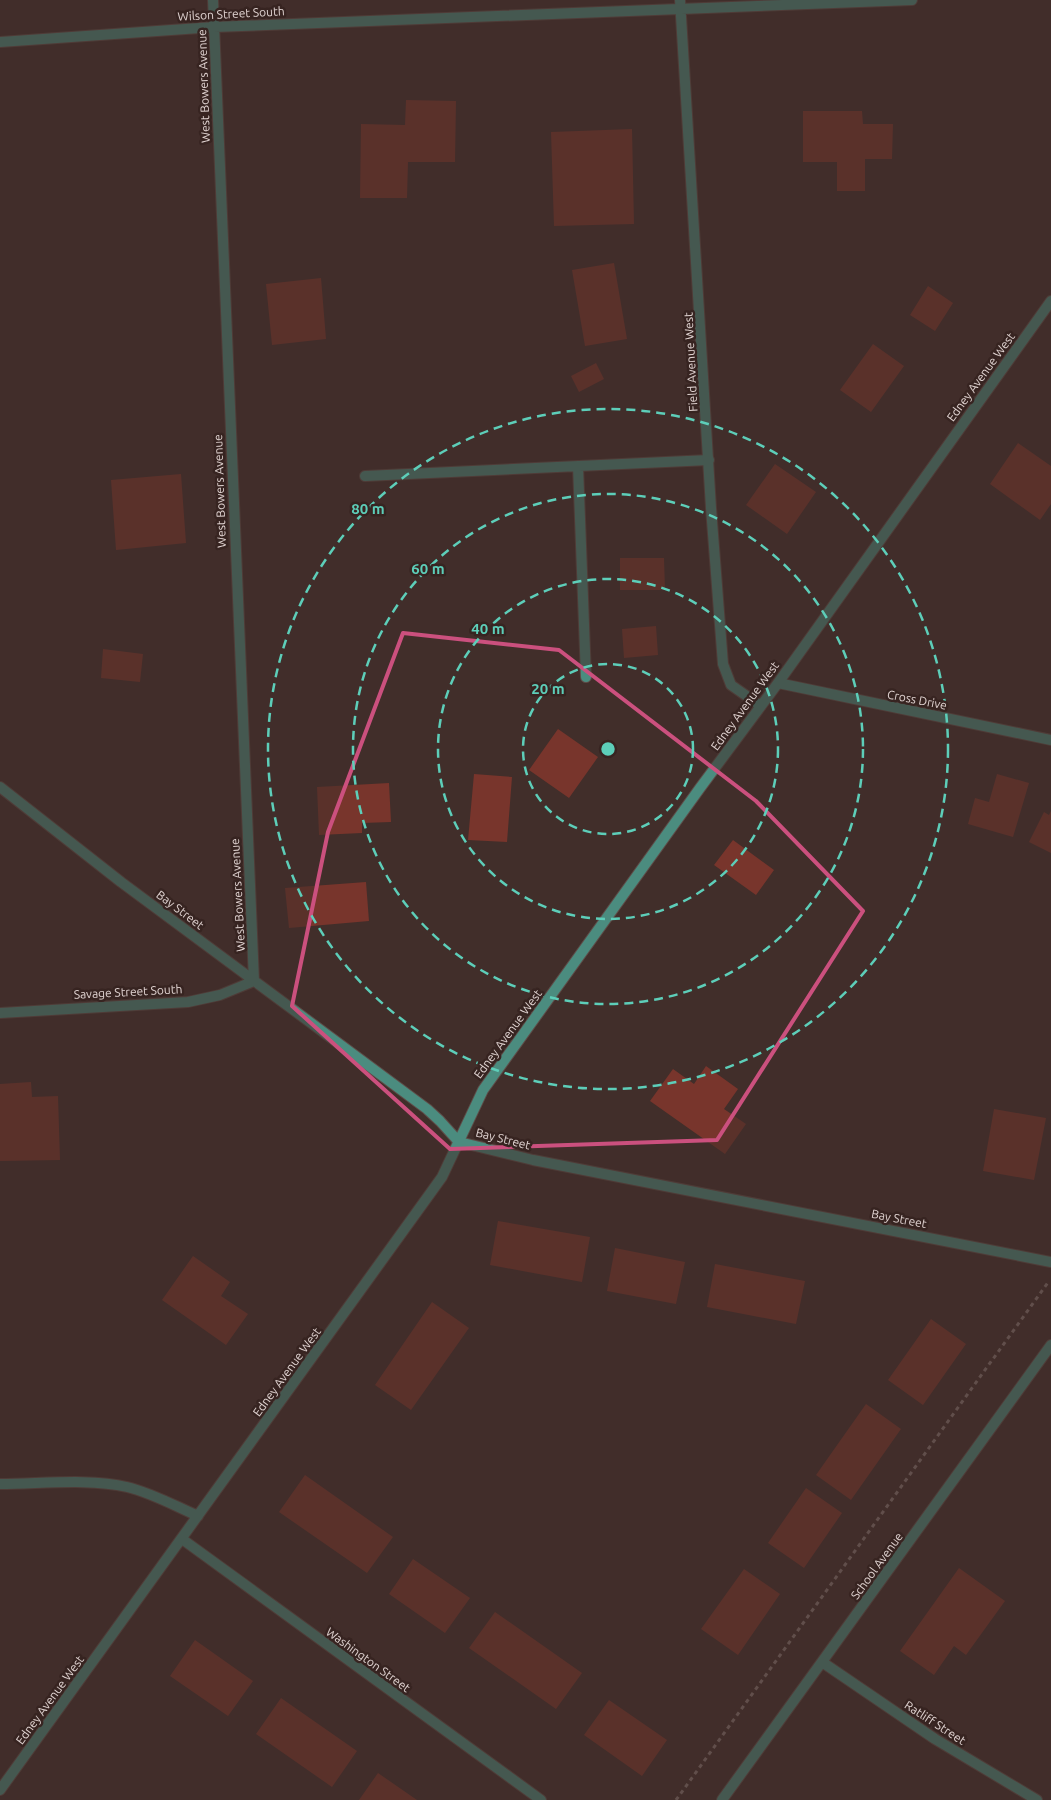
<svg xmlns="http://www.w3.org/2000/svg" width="1051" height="1800" font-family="Ubuntu,sans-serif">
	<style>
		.building { fill: #78352c }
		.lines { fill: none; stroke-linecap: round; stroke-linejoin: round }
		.service-casing { stroke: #5e4c48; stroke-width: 12 }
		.minor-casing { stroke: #5e4c48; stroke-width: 12 }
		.path { stroke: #877774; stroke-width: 3; stroke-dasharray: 4 4; stroke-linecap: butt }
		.service { stroke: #4b8c7f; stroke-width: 10 }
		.minor { stroke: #4b8c7f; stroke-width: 10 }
		.marked { fill: none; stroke: #cb507e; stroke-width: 4; stroke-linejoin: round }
		.ring { fill: none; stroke: #5dceb9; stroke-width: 2.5; stroke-dasharray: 9 6 }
		.labels { text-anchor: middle; stroke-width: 5; stroke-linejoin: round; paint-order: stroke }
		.street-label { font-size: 12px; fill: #e0d3d1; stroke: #372421 }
		.centre { fill: #5dceb9; stroke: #372421; stroke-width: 2.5 }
		.ring-label { font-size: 15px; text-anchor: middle; font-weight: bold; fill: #5dceb9; stroke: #372421; stroke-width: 5; stroke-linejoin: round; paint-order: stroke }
	</style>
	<rect width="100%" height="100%" fill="#412e2a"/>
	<path class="building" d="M 406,100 L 456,101 L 455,162 L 408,162 L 407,198 L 360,198 L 361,124 L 405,125 Z
		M 803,111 L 862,111 L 863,124 L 893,124 L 892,159 L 865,159 L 865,191 L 837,191 L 837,162 L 803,162 Z
		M 632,129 L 634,224 L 554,226 L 551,132 Z
		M 614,263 L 627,339 L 585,346 L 572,270 Z
		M 321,278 L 326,339 L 272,345 L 266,284 Z
		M 928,286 L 953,303 L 935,331 L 910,315 Z
		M 873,344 L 904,366 L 871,412 L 840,390 Z
		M 596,363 L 604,379 L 579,392 L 571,376 Z
		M 1018,443 L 1051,466 L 1051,504 L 1040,520 L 990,484 Z
		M 775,464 L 816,492 L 787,534 L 746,505 Z
		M 181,474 L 186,543 L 116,550 L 111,480 Z
		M 620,558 L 664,558 L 665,590 L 620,590 Z
		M 656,626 L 658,655 L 624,658 L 622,629 Z
		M 103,649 L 143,654 L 140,682 L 101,678 Z
		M 558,729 L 598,757 L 569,798 L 529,770 Z
		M 474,774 L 512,777 L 507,842 L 468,840 Z
		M 997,774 L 1029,783 L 1013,837 L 968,824 L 975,798 L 989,802 Z
		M 389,783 L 391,822 L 362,823 L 362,833 L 319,835 L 317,787 Z
		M 1051,811 L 1051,853 L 1029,842 L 1044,812 L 1049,815 Z
		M 733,840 L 774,870 L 756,895 L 714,865 Z
		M 366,882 L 369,921 L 289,928 L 285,888 Z
		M 706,1066 L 738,1089 L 724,1109 L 746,1124 L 725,1154 L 650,1101 L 673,1069 L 694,1084 Z
		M 31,1082 L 32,1097 L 58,1096 L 60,1160 L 0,1161 L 0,1084 Z
		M 994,1109 L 1046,1118 L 1034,1180 L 983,1171 Z
		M 498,1221 L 590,1237 L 582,1282 L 490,1265 Z
		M 615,1248 L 685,1262 L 676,1304 L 607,1291 Z
		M 193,1256 L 230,1282 L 221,1296 L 248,1314 L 226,1345 L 162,1300 Z
		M 715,1264 L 805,1281 L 796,1324 L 707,1307 Z
		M 432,1302 L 469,1328 L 411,1410 L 375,1385 Z
		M 931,1319 L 966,1344 L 923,1405 L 888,1380 Z
		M 866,1404 L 901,1429 L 851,1500 L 816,1475 Z
		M 305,1475 L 393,1537 L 367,1573 L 279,1512 Z
		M 806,1488 L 842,1513 L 804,1568 L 768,1543 Z
		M 413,1559 L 470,1598 L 445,1633 L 389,1594 Z
		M 959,1568 L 1005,1601 L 966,1655 L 954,1646 L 934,1675 L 900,1651 Z
		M 744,1569 L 780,1594 L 738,1655 L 701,1629 Z
		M 495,1612 L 582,1673 L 556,1709 L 469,1648 Z
		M 195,1640 L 253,1681 L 228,1716 L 170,1676 Z
		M 281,1698 L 357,1751 L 332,1787 L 256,1734 Z
		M 609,1700 L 667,1740 L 642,1776 L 584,1735 Z
		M 378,1773 L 417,1800 L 359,1800 Z"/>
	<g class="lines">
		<defs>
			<path id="service" d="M 578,466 L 586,677
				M 365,476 L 709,460"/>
			<path id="minor" d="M 680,0 L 711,508 L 723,664 L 731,685 L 761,706
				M 0,42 L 214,27 L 912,0
				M 778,683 L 1051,740
				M 0,787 L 121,882 L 427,1109 L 440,1121 L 459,1142 L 533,1160 L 1051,1262
				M 0,1013 L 188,1002 L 220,995 L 254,981 L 213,0
				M 0,1484 C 40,1484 89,1478 127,1487 C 152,1493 175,1506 198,1516
				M 182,1539 L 541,1800
				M 822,1662 L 935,1739 L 1037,1800
				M 0,1790 L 442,1177 L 483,1090 L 700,788 L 778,683 L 1051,301
				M 722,1800 L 1051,1345"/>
		</defs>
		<use href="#service" class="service-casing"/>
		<use href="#minor" class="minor-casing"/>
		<path class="path" d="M 676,1800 L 1049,1281"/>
		<use href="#service" class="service"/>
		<use href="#minor" class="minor"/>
	</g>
	<path d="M0 0H1051V1800H0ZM 403,633 L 559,650 L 756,801 L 863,911 L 717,1140 L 450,1149 L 292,1006 L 328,832 Z" fill="#412e2a" fill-opacity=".55" fill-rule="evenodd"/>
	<path class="marked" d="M 403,633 L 559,650 L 756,801 L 863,911 L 717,1140 L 450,1149 L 292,1006 L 328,832 Z"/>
	<g class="ring">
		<circle cx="608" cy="749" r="85"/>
		<circle cx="608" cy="749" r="170"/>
		<circle cx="608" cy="749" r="255"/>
		<circle cx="608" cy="749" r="340"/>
	</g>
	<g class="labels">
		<g class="street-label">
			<text transform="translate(231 14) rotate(-3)" y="4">Wilson Street South</text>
			<text transform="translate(204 86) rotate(-92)" y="4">West Bowers Avenue</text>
			<text transform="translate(691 362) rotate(-93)" y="4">Field Avenue West</text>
			<text transform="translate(981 377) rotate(-54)" y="4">Edney Avenue West</text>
			<text transform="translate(220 491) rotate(-92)" y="4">West Bowers Avenue</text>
			<text transform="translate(917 700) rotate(11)" y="4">Cross Drive</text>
			<text transform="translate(745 706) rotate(-54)" y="4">Edney Avenue West</text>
			<text transform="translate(238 895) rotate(-93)" y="4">West Bowers Avenue</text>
			<text transform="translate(180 910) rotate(37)" y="4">Bay Street</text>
			<text transform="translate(128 992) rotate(-3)" y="4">Savage Street South</text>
			<text transform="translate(508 1034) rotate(-54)" y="4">Edney Avenue West</text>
			<text transform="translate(503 1139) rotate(14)" y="4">Bay Street</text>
			<text transform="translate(899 1219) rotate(11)" y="4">Bay Street</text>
			<text transform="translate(287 1372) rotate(-54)" y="4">Edney Avenue West</text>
			<text transform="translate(877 1566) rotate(-54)" y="4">School Avenue</text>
			<text transform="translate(368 1660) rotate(36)" y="4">Washington Street</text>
			<text transform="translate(50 1700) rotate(-54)" y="4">Edney Avenue West</text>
			<text transform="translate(935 1723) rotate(33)" y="4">Ratliff Street</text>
		</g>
	</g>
	<circle cx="608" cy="749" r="8" class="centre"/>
	<g class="ring-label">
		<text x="368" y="514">80 m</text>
		<text x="428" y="574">60 m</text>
		<text x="488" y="634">40 m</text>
		<text x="548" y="694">20 m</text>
	</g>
</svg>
